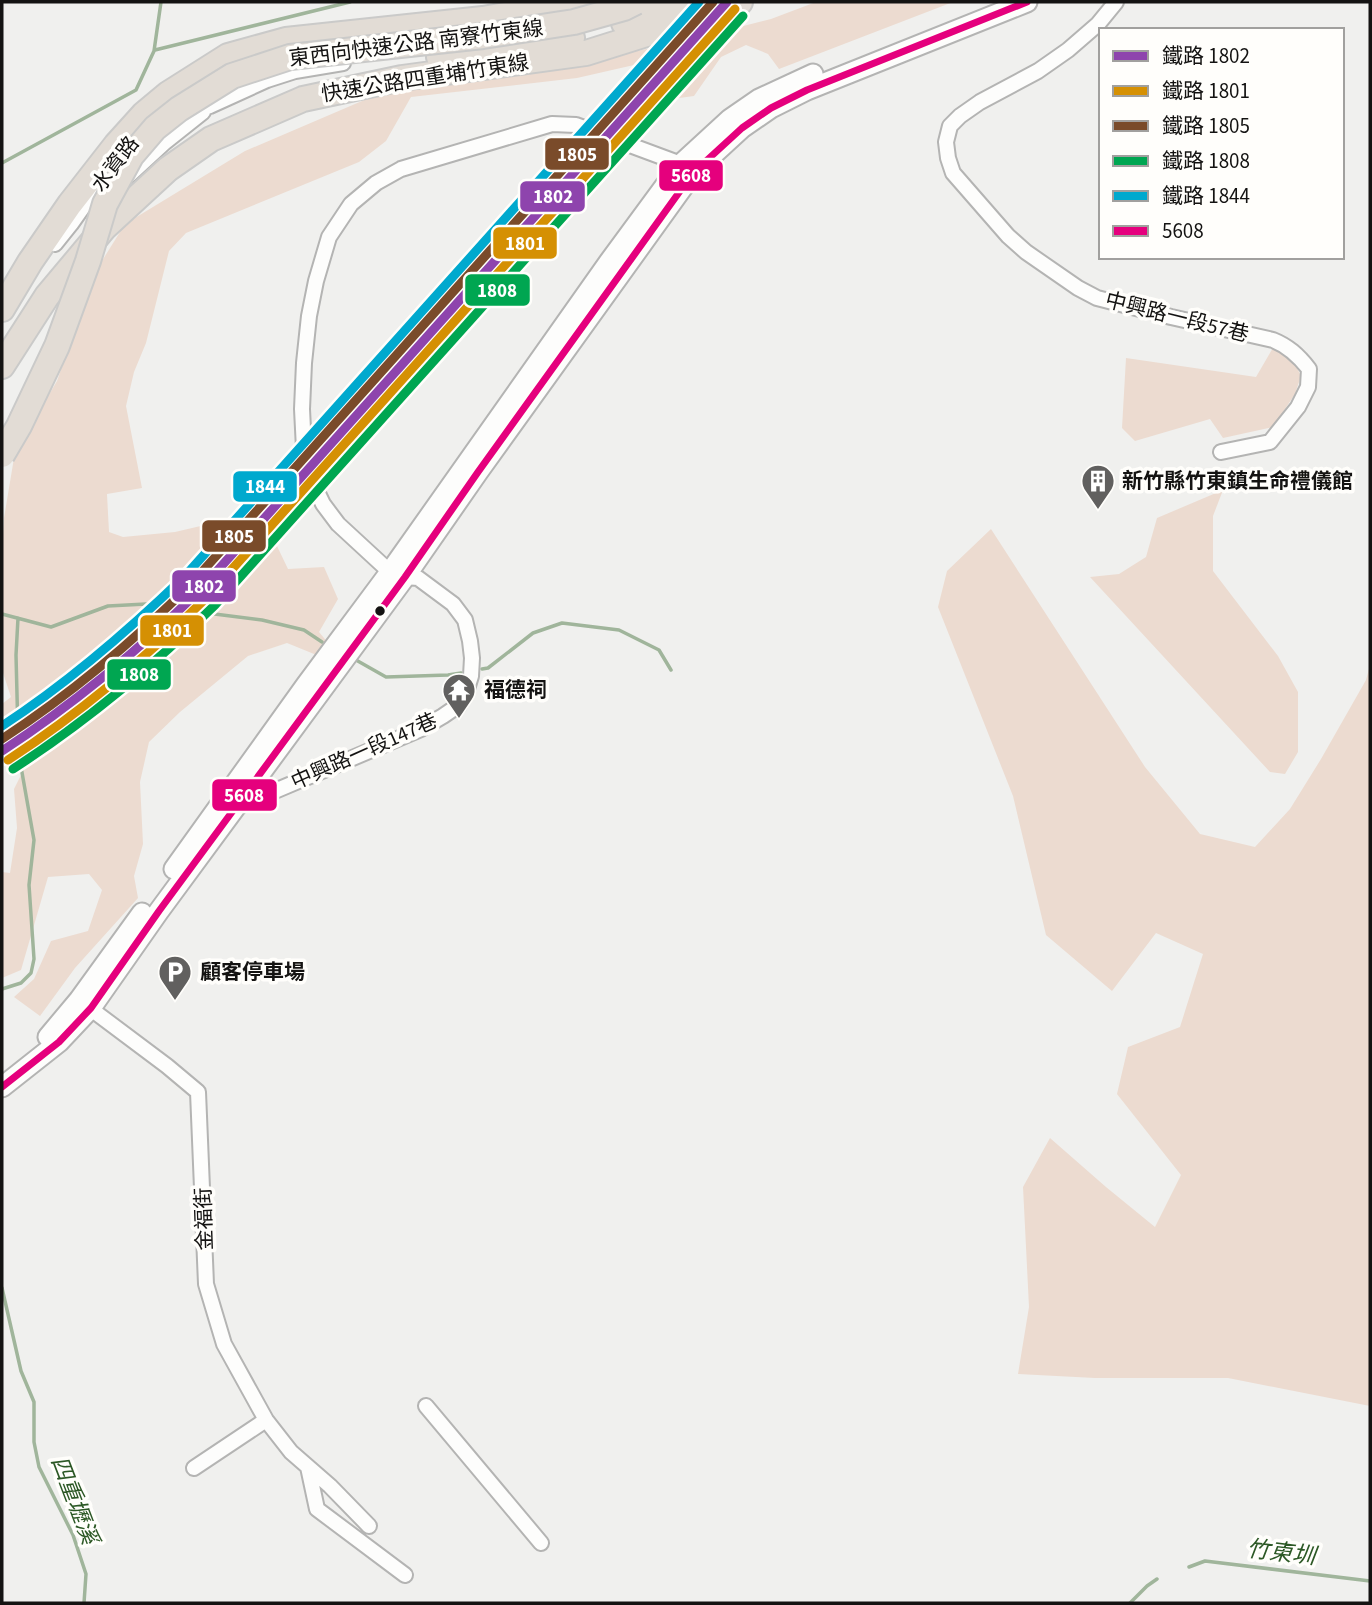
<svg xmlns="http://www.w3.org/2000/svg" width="1372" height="1605" font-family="'Source Sans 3','Noto Sans TC',sans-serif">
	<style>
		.green { fill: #ecdbd0 }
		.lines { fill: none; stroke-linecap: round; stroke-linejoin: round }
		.stream { stroke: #a0b59b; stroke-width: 3.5 }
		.street-casing { stroke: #b4b4b3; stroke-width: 18 }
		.secondary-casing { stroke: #b4b4b3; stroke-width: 23 }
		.highway-casing { stroke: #cacac9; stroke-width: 28 }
		.street { stroke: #fdfdfc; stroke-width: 14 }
		.secondary { stroke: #fdfdfc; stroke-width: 19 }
		.highway { stroke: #e2dcd5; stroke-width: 24 }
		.highway-bridge-casing { stroke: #cacac9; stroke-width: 28; stroke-linecap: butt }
		.highway-bridge { stroke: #e2dcd5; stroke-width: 24 }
		.bus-1-casing { stroke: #fffefb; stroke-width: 12 }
		.bus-1 { stroke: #e5007d; stroke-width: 7 }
		.rail-1-casing { stroke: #fffefb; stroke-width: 14 }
		.rail-2-casing { stroke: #fffefb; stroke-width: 14 }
		.rail-3-casing { stroke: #fffefb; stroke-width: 14 }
		.rail-4-casing { stroke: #fffefb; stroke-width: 14 }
		.rail-5-casing { stroke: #fffefb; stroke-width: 14 }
		.rail-1 { stroke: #8e44ad; stroke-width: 9 }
		.rail-2 { stroke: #d59003; stroke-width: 9 }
		.rail-3 { stroke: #7a4b2a; stroke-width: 9 }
		.rail-4 { stroke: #00a651; stroke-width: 9 }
		.rail-5 { stroke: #00a9ce; stroke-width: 9 }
		.bus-dot { fill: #141312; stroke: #fffefb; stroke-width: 2.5 }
		.labels { text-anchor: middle; stroke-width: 7; stroke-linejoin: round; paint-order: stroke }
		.street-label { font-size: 21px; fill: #141312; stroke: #fffefb }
		.poi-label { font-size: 21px; font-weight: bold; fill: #141312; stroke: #fffefb; text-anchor: start }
		.water-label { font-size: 23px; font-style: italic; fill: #2c5825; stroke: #fffefb }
		.line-badge { stroke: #fffefb; stroke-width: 2.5 }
		.badge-label { font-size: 19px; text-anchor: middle; font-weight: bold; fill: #fff }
	</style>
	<rect width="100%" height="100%" fill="#f0f0ee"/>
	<path class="green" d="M 816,2 L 953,2 L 779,69 L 768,54 L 746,45 L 721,57 L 694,96 L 657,101 L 639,84 L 634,65 L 577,78 L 411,97 L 386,141 L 359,162 L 186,233 L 169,251 L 146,343 L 134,372 L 126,406 L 142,488 L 107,494 L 109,532 L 123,537 L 175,532 L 239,517 L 276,544 L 288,569 L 324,567 L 338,599 L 319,632 L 329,644 L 319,656 L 287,643 L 248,656 L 180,712 L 149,742 L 140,782 L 143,844 L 134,876 L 138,898 L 75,968 L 40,1016 L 14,997 L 34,979 L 51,941 L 88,931 L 102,890 L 89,874 L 48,877 L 21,970 L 2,978 L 2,872 L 10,873 L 17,828 L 14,789 L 31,755 L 87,707 L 190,607 L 180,590 L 26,718 L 2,734 L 2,704 L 11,697 L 2,670 L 2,551 L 4,518 L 15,452 L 57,381 L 95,272 L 125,224 L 245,151 L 383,92 L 596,59 L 672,44 L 771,19 Z
		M 1274,346 L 1292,358 L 1301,376 L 1295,394 L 1273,427 L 1223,438 L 1210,419 L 1135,441 L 1122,428 L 1126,358 L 1256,377 Z
		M 1223,490 L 1213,516 L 1213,571 L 1278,656 L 1298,692 L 1298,752 L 1285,774 L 1270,772 L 1090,577 L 1119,574 L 1146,557 L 1157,518 Z
		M 991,529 L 1145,767 L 1200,834 L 1255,847 L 1290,809 L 1321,759 L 1366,680 L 1370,665 L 1370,1406 L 1228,1378 L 1095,1378 L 1018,1374 L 1029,1307 L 1023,1187 L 1050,1138 L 1106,1187 L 1155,1227 L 1181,1175 L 1117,1094 L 1128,1047 L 1180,1027 L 1203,954 L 1156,933 L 1112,991 L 1046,935 L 1013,796 L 938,607 L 947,571 Z"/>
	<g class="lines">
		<path class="stream" d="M 155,50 L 350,2
			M 2,163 L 136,90 L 154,51 L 161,2
			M 191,611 L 262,620 L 304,630 L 322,642
			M 2,614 L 51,627 L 108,606 L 146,604 L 165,607
			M 18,618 L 16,655 L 18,734
			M 356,660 L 386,677 L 448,675 L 461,673
			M 482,669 L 488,668 L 533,633 L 562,623 L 619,630 L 659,650 L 671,670
			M 2,989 L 21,983 L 31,973 L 34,959 L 29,885 L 34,840 L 18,750
			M 2,1288 L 21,1371 L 34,1402 L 34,1442 L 39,1467 L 73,1535 L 86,1574 L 84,1603
			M 1189,1567 L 1205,1561 L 1370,1581
			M 1130,1603 L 1147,1586 L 1157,1579"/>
		<defs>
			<path id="street" d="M 1116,2 L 1098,24 L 1068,50 L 1038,71 L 980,102 L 960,116 L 950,126 L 946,142 L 948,158 L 953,173 L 1008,236 L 1026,252 L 1078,288 L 1097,298 L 1171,317 L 1273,340 C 1288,346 1298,355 1309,369 L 1308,387 L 1298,407 L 1270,442 L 1221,452
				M 575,9 L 600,2
				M 187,113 L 210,106 L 267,80 L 295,71 L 343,63
				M 126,178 L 164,143 L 203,112
				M 55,244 L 71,224 L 95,190
				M 237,807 L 421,729 L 443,716 L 459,705 L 467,689 L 471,676 L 472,658 L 470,641 L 465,620 L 453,604 L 418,578 L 405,577 L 390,572 L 338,524 L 323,504 L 312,481 L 304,449 L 302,409 L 304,363 L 309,316 L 316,281 L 329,237 L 351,204 L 376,183 L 401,169 L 552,124 L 576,125 L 681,164
				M 83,1003 L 167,1066 L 198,1092 L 206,1284 L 224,1344 L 266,1420 L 291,1452 L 330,1486 L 369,1526
				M 426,1406 L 541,1543
				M 308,1467 L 317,1509 L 405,1575
				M 194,1468 L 266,1420"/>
			<path id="secondary" d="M 174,869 L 306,685 L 390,572 L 609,262 L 681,164 L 730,119 L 759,99 L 813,74
				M 48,1037 L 79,1000 L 142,913
				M 2,1087 L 59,1042 L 91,1008 L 159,911 L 405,577 L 478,472 L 693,173 L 742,128 L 771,108 L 807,90 L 1027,2"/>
			<path id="highway" d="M 624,23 L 690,2
				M 439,57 L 572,38
				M 2,309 L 30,262 L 70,204 L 116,145 L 144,114 L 168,94 L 228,56 L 286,40 L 483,19 L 579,2
				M 2,366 L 47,296 L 104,228 L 168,169 L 211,139 L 303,99 L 402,78 L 586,53 L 710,14 L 740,2"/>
		</defs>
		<use href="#street" class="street-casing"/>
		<use href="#secondary" class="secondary-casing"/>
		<use href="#highway" class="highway-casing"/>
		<use href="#street" class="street"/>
		<use href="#secondary" class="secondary"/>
		<use href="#highway" class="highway"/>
		<defs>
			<path id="highway-bridge" d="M 2,455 L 19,426 L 57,346 L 88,261 L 105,204 L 131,156 L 155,128 L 179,109 L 232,76 L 290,57 L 483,36 L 574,22 L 624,8 L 636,2"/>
		</defs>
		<use href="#highway-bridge" class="highway-bridge-casing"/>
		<use href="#highway-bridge" class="highway-bridge"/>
		<defs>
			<path id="bus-1" d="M 2,1087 L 59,1042 L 91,1008 L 159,911 L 405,577 L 478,472 L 693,173 L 742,128 L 771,108 L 807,90 L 1027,2"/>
		</defs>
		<use href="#bus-1" class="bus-1-casing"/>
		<use href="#bus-1" class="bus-1"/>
		<defs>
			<path id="rail-1" d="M 2,751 C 74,704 139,650 200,590 L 727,2"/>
			<path id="rail-2" d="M 8,760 C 80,713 146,658 207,597 L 735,9"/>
			<path id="rail-3" d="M 2,739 C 71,694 134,641 192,583 L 713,2"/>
			<path id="rail-4" d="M 13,769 C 87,721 153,666 215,605 L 743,16"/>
			<path id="rail-5" d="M 2,726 C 68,683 128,631 185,576 L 699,2"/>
		</defs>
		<use href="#rail-1" class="rail-1-casing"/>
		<use href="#rail-2" class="rail-2-casing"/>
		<use href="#rail-3" class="rail-3-casing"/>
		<use href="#rail-4" class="rail-4-casing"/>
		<use href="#rail-5" class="rail-5-casing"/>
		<use href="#rail-1" class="rail-1"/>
		<use href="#rail-2" class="rail-2"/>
		<use href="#rail-3" class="rail-3"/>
		<use href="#rail-4" class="rail-4"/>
		<use href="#rail-5" class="rail-5"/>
	</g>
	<defs>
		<symbol id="building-pin" viewBox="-11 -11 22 30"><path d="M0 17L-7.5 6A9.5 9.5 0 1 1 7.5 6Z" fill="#61605f" stroke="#fffefb"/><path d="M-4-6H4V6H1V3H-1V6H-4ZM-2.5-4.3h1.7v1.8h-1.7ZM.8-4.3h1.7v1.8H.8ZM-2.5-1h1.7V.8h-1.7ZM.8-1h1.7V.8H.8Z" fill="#fff"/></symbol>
		<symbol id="temple-pin" viewBox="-11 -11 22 30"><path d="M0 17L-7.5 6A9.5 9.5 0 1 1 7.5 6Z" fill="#61605f" stroke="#fffefb"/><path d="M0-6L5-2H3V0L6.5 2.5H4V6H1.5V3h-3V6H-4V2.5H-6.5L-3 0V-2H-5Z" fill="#fff"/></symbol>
		<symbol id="parking-pin" viewBox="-11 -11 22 30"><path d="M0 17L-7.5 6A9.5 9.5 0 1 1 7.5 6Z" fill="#61605f" stroke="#fffefb"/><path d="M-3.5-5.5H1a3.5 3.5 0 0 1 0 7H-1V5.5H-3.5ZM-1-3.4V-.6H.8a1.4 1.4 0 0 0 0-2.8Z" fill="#fff"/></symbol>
	</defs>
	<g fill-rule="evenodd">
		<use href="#building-pin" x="1079" y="462" width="38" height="52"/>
		<use href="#temple-pin" x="440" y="671" width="38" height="52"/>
		<use href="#parking-pin" x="156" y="953" width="38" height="52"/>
	</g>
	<circle class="bus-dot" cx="380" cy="611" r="6"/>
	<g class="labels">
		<g class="street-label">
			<text transform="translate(416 43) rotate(-7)" y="7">東西向快速公路 南寮竹東線</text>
			<text transform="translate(425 78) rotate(-9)" y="7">快速公路四重埔竹東線</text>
			<text transform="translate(115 164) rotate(-53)" y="7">水資路</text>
			<text transform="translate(1177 317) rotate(14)" y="7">中興路一段57巷</text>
			<text transform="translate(364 751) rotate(-24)" y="7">中興路一段147巷</text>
			<text transform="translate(204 1219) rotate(-92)" y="7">金福街</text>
		</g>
		<g class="poi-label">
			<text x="1122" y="488">新竹縣竹東鎮生命禮儀館</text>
			<text x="484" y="697">福德祠</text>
			<text x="200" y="979">顧客停車場</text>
		</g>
		<g class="water-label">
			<text transform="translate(75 1500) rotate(69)" y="8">四重壢溪</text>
			<text transform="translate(1281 1552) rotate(7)" y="8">竹東圳</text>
		</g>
	</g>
	<g class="line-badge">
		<rect x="544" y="137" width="66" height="34" rx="7" fill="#7a4b2a"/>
		<rect x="658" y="159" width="66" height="33" rx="7" fill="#e5007d"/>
		<rect x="519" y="180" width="67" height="33" rx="7" fill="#8e44ad"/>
		<rect x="492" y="226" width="66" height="34" rx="7" fill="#d59003"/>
		<rect x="464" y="273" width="67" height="34" rx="7" fill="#00a651"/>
		<rect x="232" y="470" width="66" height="33" rx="7" fill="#00a9ce"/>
		<rect x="201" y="519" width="66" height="34" rx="7" fill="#7a4b2a"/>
		<rect x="171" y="569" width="66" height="34" rx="7" fill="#8e44ad"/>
		<rect x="139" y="614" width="66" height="33" rx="7" fill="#d59003"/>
		<rect x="106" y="658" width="66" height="33" rx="7" fill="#00a651"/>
		<rect x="211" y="778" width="67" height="34" rx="7" fill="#e5007d"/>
	</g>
	<g class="badge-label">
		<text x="577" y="161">1805</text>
		<text x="691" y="182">5608</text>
		<text x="553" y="203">1802</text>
		<text x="525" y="250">1801</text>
		<text x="497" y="297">1808</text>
		<text x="265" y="493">1844</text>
		<text x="234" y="543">1805</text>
		<text x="204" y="593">1802</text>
		<text x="172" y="637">1801</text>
		<text x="139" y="681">1808</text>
		<text x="244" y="802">5608</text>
	</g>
	<rect width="1372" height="1605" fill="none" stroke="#141312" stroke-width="7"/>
	<rect x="1099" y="28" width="245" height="231" fill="#fffefb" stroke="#a1a09e" stroke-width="2"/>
	<rect x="1113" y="51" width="35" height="10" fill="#8e44ad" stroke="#a1a09e" stroke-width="2"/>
	<text x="1162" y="63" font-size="21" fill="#141312">鐵路 1802</text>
	<rect x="1113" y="86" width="35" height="10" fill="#d59003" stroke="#a1a09e" stroke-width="2"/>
	<text x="1162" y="98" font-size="21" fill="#141312">鐵路 1801</text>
	<rect x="1113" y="121" width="35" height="10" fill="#7a4b2a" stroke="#a1a09e" stroke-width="2"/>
	<text x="1162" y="133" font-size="21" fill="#141312">鐵路 1805</text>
	<rect x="1113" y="156" width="35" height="10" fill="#00a651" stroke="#a1a09e" stroke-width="2"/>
	<text x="1162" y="168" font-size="21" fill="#141312">鐵路 1808</text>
	<rect x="1113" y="191" width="35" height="10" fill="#00a9ce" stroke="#a1a09e" stroke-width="2"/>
	<text x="1162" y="203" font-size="21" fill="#141312">鐵路 1844</text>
	<rect x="1113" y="226" width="35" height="10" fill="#e5007d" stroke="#a1a09e" stroke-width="2"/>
	<text x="1162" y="238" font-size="21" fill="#141312">5608</text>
</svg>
